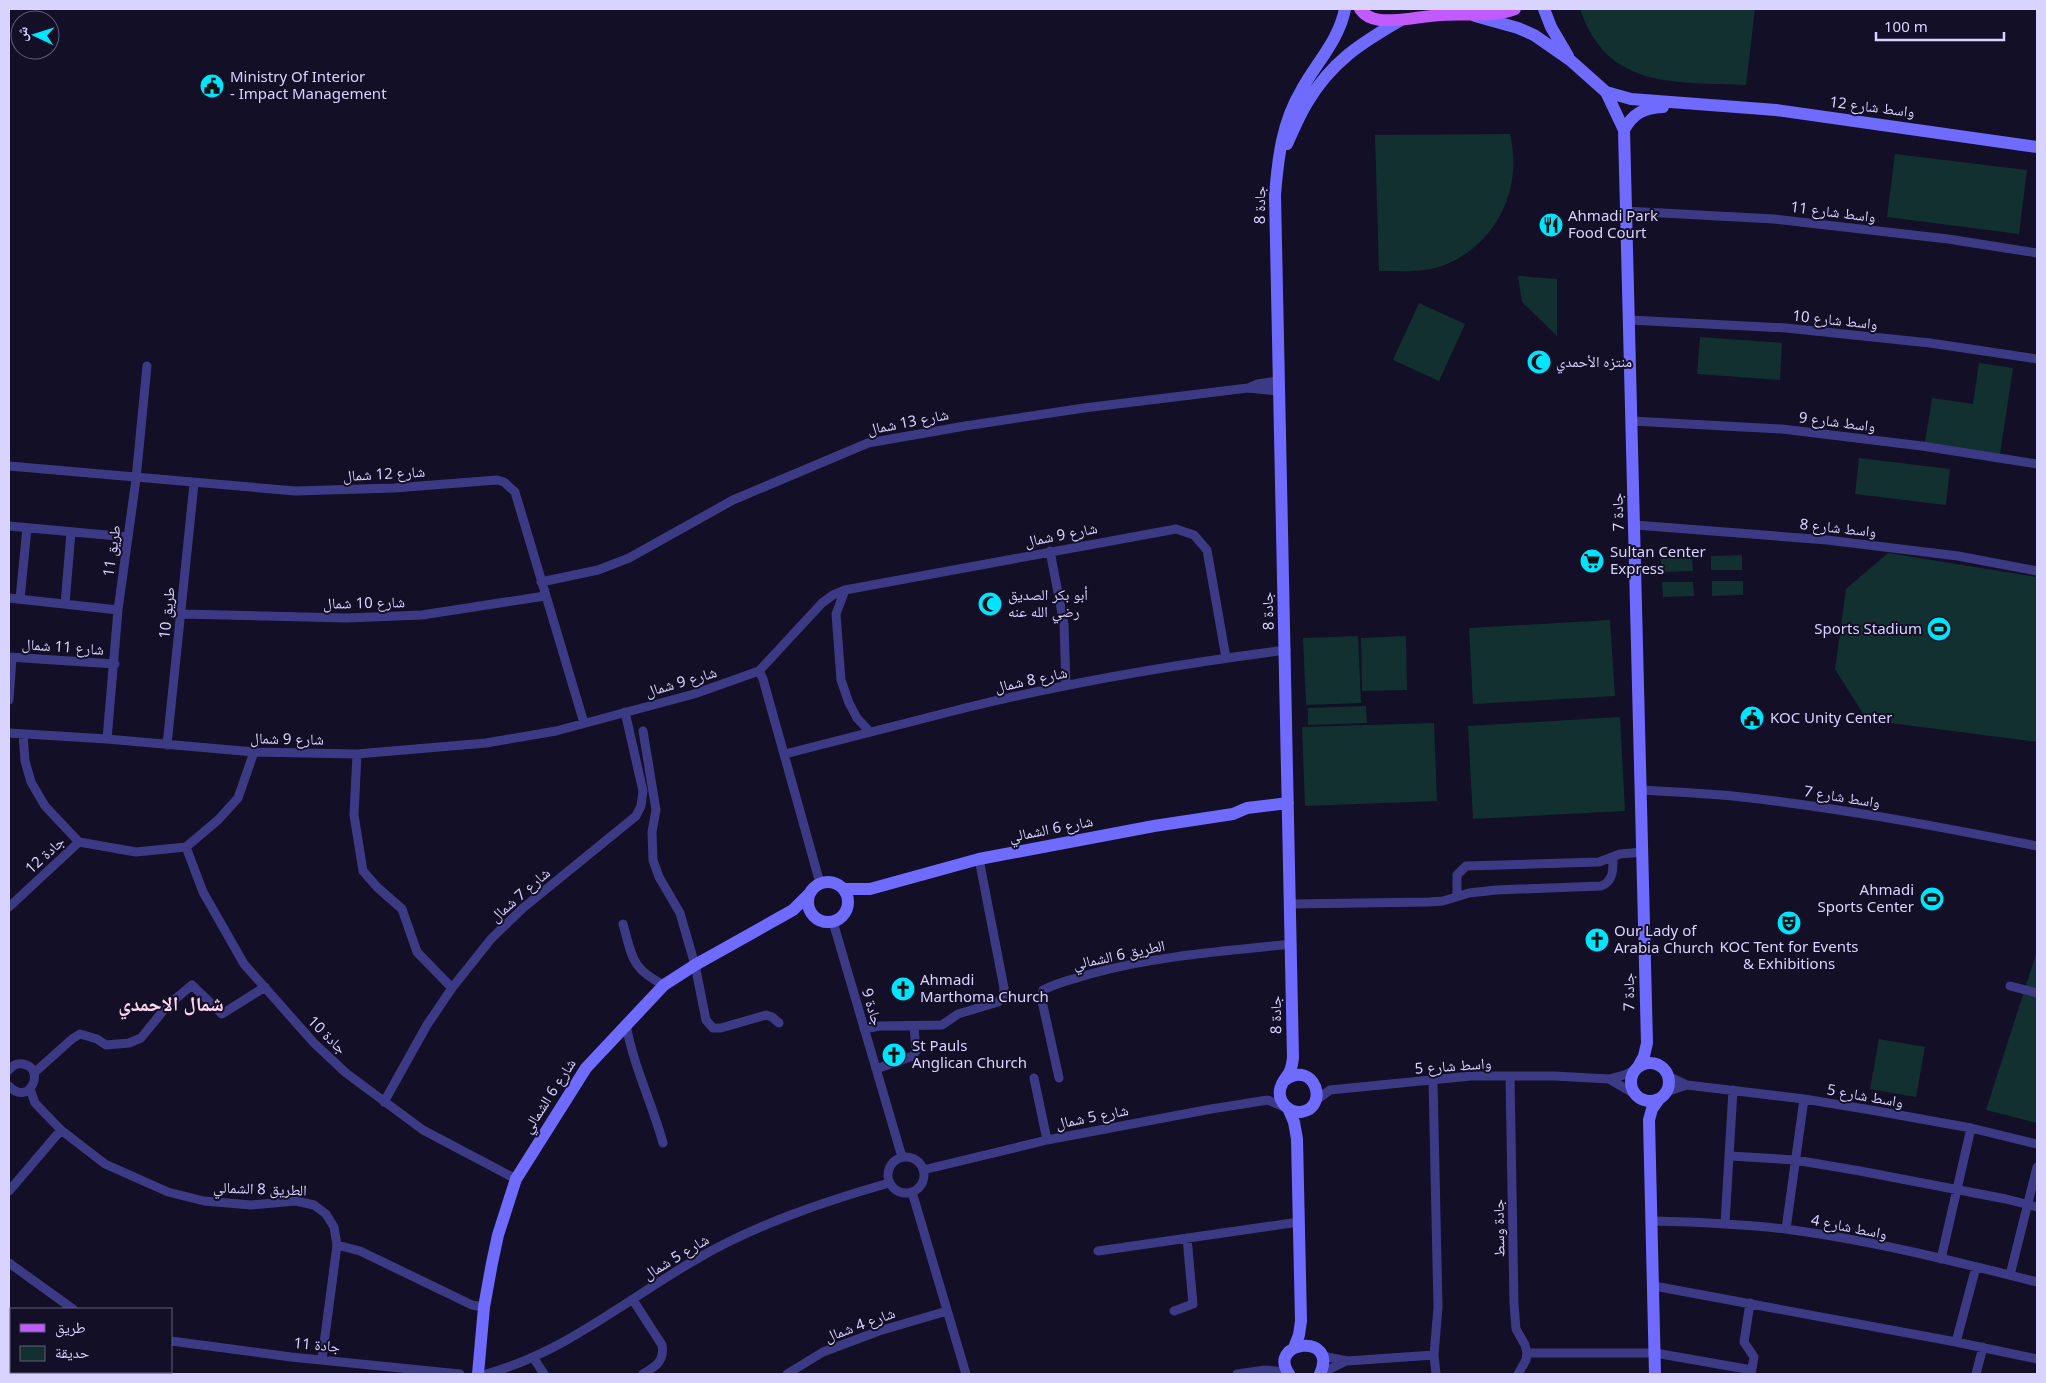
<svg xmlns="http://www.w3.org/2000/svg" width="2046" height="1383" font-family="'Noto Sans','Noto Naskh Arabic',sans-serif">
	<style>
		.green { fill: #12302f }
		.lines { fill: none; stroke-linecap: round; stroke-linejoin: round }
		.street { stroke: #3d3a85; stroke-width: 9 }
		.secondary { stroke: #6f6bff; stroke-width: 12 }
		.primary { stroke: #c25bff; stroke-width: 12 }
		.labels { text-anchor: middle; stroke-width: 4; stroke-linejoin: round; paint-order: stroke }
		.poi-label { font-size: 15px; fill: #d9d4ff; stroke: #130f26; text-anchor: start }
		.street-label { font-size: 15px; fill: #d9d4ff; stroke: #130f26 }
		.district-label { font-size: 20px; font-weight: bold; fill: #ffd6f0; stroke: #130f26 }
	</style>
	<rect width="100%" height="100%" fill="#130f26"/>
	<path class="green" d="M 1580,9 L 1755,9 L 1746,85 C 1676,82 1607,90 1580,9 Z
		M 1510,134 C 1523,187 1498,242 1447,264 C 1426,273 1402,271 1379,271 L 1375,135 Z
		M 1895,154 L 2027,170 L 2019,234 L 1887,217 Z
		M 1518,276 L 1557,279 L 1557,336 L 1522,302 Z
		M 1419,303 L 1465,324 L 1439,381 L 1393,360 Z
		M 1700,337 L 1782,343 L 1780,380 L 1697,374 Z
		M 1979,363 L 2013,368 L 2000,454 L 1925,442 L 1932,398 L 1973,404 Z
		M 1859,458 L 1950,469 L 1946,505 L 1855,494 Z
		M 1888,553 L 2037,577 L 2037,742 L 1867,720 L 1835,669 L 1846,589 Z
		M 1742,555 L 1742,570 L 1711,570 L 1711,556 Z
		M 1692,557 L 1693,571 L 1661,572 L 1661,558 Z
		M 1712,581 L 1743,581 L 1743,595 L 1712,596 Z
		M 1662,582 L 1693,582 L 1694,596 L 1663,597 Z
		M 1610,620 L 1615,696 L 1473,704 L 1469,628 Z
		M 1358,636 L 1361,703 L 1306,705 L 1303,638 Z
		M 1406,636 L 1407,690 L 1362,691 L 1361,638 Z
		M 1366,706 L 1367,723 L 1308,725 L 1308,708 Z
		M 1620,717 L 1625,811 L 1473,819 L 1468,726 Z
		M 1434,723 L 1437,801 L 1305,806 L 1302,727 Z
		M 2037,951 L 2037,1123 L 1986,1110 Z
		M 1879,1039 L 1925,1047 L 1916,1097 L 1870,1089 Z"/>
	<g class="lines">
		<path class="street" d="M 1625,211 L 1774,219 L 1948,239 L 2037,253
			M 1629,320 L 1786,328 L 1930,343 L 2037,359
			M 1248,388 L 1278,391
			M 1632,421 L 1782,429 L 1922,446 L 2037,464
			M 9,466 L 295,491 L 394,488 L 497,480 L 504,482 L 515,492 L 584,723
			M 1635,525 L 1827,540 L 1958,556 L 2037,571
			M 9,526 L 128,537
			M 1050,551 L 1064,624 L 1066,686
			M 541,582 L 598,570 L 629,558 L 733,500 L 868,443 L 965,426 L 1084,408 L 1248,388 L 1257,384 L 1278,381
			M 845,590 L 836,614 L 841,680 L 849,703 L 857,718 L 870,732
			M 9,598 L 118,610
			M 20,599 L 27,528
			M 65,604 L 71,532
			M 181,614 L 347,618 L 422,615 L 545,596
			M 9,657 L 115,664
			M 759,671 L 763,679 L 820,883
			M 9,700 L 12,658
			M 643,731 L 656,810 L 652,832 L 653,860 L 659,877 L 680,913 L 695,965 L 706,1020 L 713,1028 L 721,1028 L 766,1015 L 772,1017 L 779,1023
			M 9,733 L 107,739 L 254,752 L 357,754 L 486,743 L 556,731 L 694,694 L 759,671 L 822,603 L 833,595 L 845,590 L 1176,529 L 1194,535 L 1207,550 L 1226,658
			M 23,734 L 25,761 L 31,782 L 45,806 L 79,842 L 136,852 L 186,847 L 218,820 L 238,798 L 254,752
			M 107,739 L 118,610 L 136,479 L 147,366
			M 167,745 L 194,484
			M 357,754 L 354,815 L 363,871 L 377,887 L 402,909 L 417,952 L 452,988
			M 785,754 C 845,739 905,723 965,708 C 1070,682 1178,664 1286,650
			M 1641,790 C 1672,792 1702,793 1733,796 C 1835,807 1936,826 2037,846
			M 186,847 L 203,892 L 244,964 L 314,1043 L 346,1073 L 423,1130 L 516,1179
			M 1457,896 L 1457,875 L 1466,866 L 1599,862 L 1620,854 L 1643,852
			M 1291,904 L 1429,902 L 1443,901 L 1469,893 L 1496,890 L 1601,886 C 1614,881 1613,869 1613,857
			M 9,907 L 79,842
			M 833,922 L 902,1157
			M 623,924 C 632,956 631,969 664,985
			M 2010,986 L 2037,993
			M 626,1024 C 633,1065 652,1103 663,1143
			M 864,1029 L 880,1026 L 942,1025 L 958,1014 L 998,1002 L 1003,997 L 1004,988 L 979,859
			M 876,1069 L 913,1056 L 916,1051 L 914,1026
			M 9,1070 C 12,1066 17,1063 23,1064 C 47,1068 29,1108 9,1086
			M 34,1073 L 72,1039 L 80,1034 L 97,1039 L 106,1045 L 129,1043 L 141,1038 L 167,1006 L 192,985 L 222,1014 L 265,987
			M 1510,1076 L 1514,1304 L 1516,1329 L 1525,1345 L 1527,1353 L 1526,1360 L 1518,1374
			M 1668,1076 L 1687,1085 L 1804,1099 L 1871,1110 L 1971,1128 L 2037,1144
			M 1034,1078 L 1047,1140
			M 1059,1078 L 1042,1001 L 1043,990 C 1058,982 1074,979 1090,974 C 1155,956 1225,951 1292,944
			M 1609,1079 L 1635,1094
			M 1433,1080 L 1438,1307 L 1434,1355 L 1436,1374
			M 30,1089 L 35,1103 L 61,1130 L 105,1164 L 168,1192 L 204,1201 L 251,1205 L 296,1201 L 314,1205 L 326,1214 L 334,1227 L 337,1245 L 322,1359
			M 1666,1092 L 1687,1085
			M 1315,1101 L 1330,1090 L 1471,1076 L 1554,1076 L 1609,1079 L 1624,1075 L 1635,1070
			M 384,1102 L 427,1025 L 452,988 L 491,939 L 523,908 L 636,816 L 641,806 L 643,791 L 625,712
			M 1730,1156 L 1795,1160 L 1860,1171 L 2006,1199 L 2037,1207
			M888 1175a18 18 0 1 1 36 0a18 18 0 1 1-36 0Z
			M 923,1170 L 1047,1140 L 1211,1109 L 1268,1100 L 1286,1108
			M 9,1191 L 61,1130
			M 912,1192 L 966,1374
			M 1652,1221 C 1697,1222 1741,1224 1785,1229 C 1870,1240 1954,1261 2037,1282
			M 1725,1223 L 1733,1090
			M 1786,1229 L 1804,1099
			M 337,1245 L 360,1251 L 472,1305 L 484,1307
			M 1098,1251 L 1299,1222
			M 1941,1259 L 1971,1128
			M 9,1263 L 73,1309
			M 2010,1275 L 2037,1167
			M 1654,1286 L 1956,1342 L 2037,1359
			M 633,1300 L 662,1345 C 665,1361 655,1367 643,1374
			M 1750,1303 L 1744,1342 L 1754,1357 L 1751,1374
			M 1174,1311 L 1193,1304 L 1187,1238
			M 171,1341 L 291,1357 L 460,1374
			M 1956,1342 L 1976,1267
			M 1527,1353 L 1655,1353 L 1752,1370
			M 1322,1356 L 1347,1361 L 1434,1355
			M 533,1357 L 544,1374
			M 486,1374 C 564,1353 626,1300 695,1260 C 755,1225 822,1202 889,1183
			M 787,1374 L 823,1352 L 879,1331 L 947,1311
			M 1237,1374 L 1265,1370 L 1287,1372
			M 1320,1374 L 1344,1362
			M 1976,1374 L 1983,1347"/>
		<path class="secondary" d="M 1544,9 L 1551,27 L 1568,56
			M 1475,16 L 1518,28 L 1534,35 L 1570,60 L 1606,92 L 1624,130 L 1647,1043 L 1644,1056 L 1638,1067
			M 1606,92 L 1631,99 L 1776,110 L 2037,147
			M 1624,130 C 1633,113 1644,108 1663,107
			M 1287,144 C 1293,131 1299,116 1307,103 C 1331,62 1361,43 1401,20
			M808 902a20 20 0 1 1 40 0a20 20 0 1 1-40 0Z
			M 844,889 L 870,889 L 979,859 L 1154,826 L 1233,814 L 1247,808 L 1288,803
			M1631 1082a19 19 0 1 1 38 0a19 19 0 1 1-38 0Z
			M 1285,1080 C 1315,1059 1330,1108 1301,1112 C 1289,1113 1278,1102 1280,1090 C 1281,1083 1286,1078 1289,1073 C 1292,1068 1292,1063 1293,1058 L 1275,195 C 1278,158 1282,122 1302,89 C 1317,62 1339,40 1345,9
			M 1288,1108 L 1294,1122 L 1297,1139 L 1301,1321 L 1299,1335 L 1294,1348
			M 478,1374 L 484,1307 L 492,1263 L 498,1235 L 516,1179 L 586,1068 L 664,985 L 695,965 L 793,910 L 809,894
			M 1289,1374 C 1266,1341 1339,1332 1320,1374
			M 1655,1374 L 1649,1120 L 1652,1109 L 1659,1099"/>
		<path class="primary" d="M 1360,9 C 1365,16 1371,19 1380,20 C 1400,22 1421,16 1442,15 C 1468,13 1489,18 1515,9"/>
	</g>
	<defs>
		<symbol id="civic-disc" viewBox="-11 -11 22 22"><circle r="9.5" fill="#00e5ff" stroke="#130f26"/><path d="M-.6-6.5H3V-4.5H.6V-3L4-1V1h2V6H-6V1h2V-1L-.6-3ZM-1.2 2.5V6h2.4V2.5Z" fill="#111"/></symbol>
		<symbol id="restaurant-disc" viewBox="-11 -11 22 22"><circle r="9.5" fill="#00e5ff" stroke="#130f26"/><path d="M-5-6h1v4h1v-4h1v4h1v-4h1v5L-1.5 .5V6h-2V.5L-5-1ZM5-6V6H3V1.5H1.5Q1.5-4 5-6Z" fill="#111"/></symbol>
		<symbol id="mosque-disc" viewBox="-11 -11 22 22"><circle r="9.5" fill="#00e5ff" stroke="#130f26"/><path d="M3.5-4.9A6 6 0 1 0 3.5 4.9A5 5 0 1 1 3.5-4.9Z" fill="#111"/></symbol>
		<symbol id="supermarket-disc" viewBox="-11 -11 22 22"><circle r="9.5" fill="#00e5ff" stroke="#130f26"/><path d="M-6-5.5h2.5l.6 2H6L4.5 2H-2.5L-4.4-4H-6ZM-1.5 3.2a1.3 1.3 0 1 0 .1 0ZM3 3.2a1.3 1.3 0 1 0 .1 0Z" fill="#111"/></symbol>
		<symbol id="stadium-disc" viewBox="-11 -11 22 22"><circle r="9.5" fill="#00e5ff" stroke="#130f26"/><path d="M0-5a6.5 5 0 1 0 0 10a6.5 5 0 1 0 0-10ZM-3.5-1.8h7v3.6h-7Z" fill="#111"/></symbol>
		<symbol id="theatre-disc" viewBox="-11 -11 22 22"><circle r="9.5" fill="#00e5ff" stroke="#130f26"/><path d="M-5-5.5Q0-4 5-5.5V0Q5 5 0 6Q-5 5-5 0ZM-3.3-2.5H-1v1.5H-3.3ZM1-2.5H3.3v1.5H1ZM-2.8 1Q0 5.5 2.8 1Z" fill="#111"/></symbol>
		<symbol id="church-disc" viewBox="-11 -11 22 22"><circle r="9.5" fill="#00e5ff" stroke="#130f26"/><path d="M-1.2-6h2.4v3.5h3.3v2.4h-3.3V6h-2.4V-.1h-3.3v-2.4h3.3Z" fill="#111"/></symbol>
	</defs>
	<g fill-rule="evenodd">
		<use href="#civic-disc" x="198" y="72" width="28" height="28"/>
		<use href="#restaurant-disc" x="1537" y="211" width="28" height="28"/>
		<use href="#mosque-disc" x="1525" y="348" width="28" height="28"/>
		<use href="#supermarket-disc" x="1578" y="547" width="28" height="28"/>
		<use href="#mosque-disc" x="976" y="590" width="28" height="28"/>
		<use href="#stadium-disc" x="1925" y="615" width="28" height="28"/>
		<use href="#civic-disc" x="1738" y="704" width="28" height="28"/>
		<use href="#stadium-disc" x="1918" y="885" width="28" height="28"/>
		<use href="#theatre-disc" x="1775" y="909" width="28" height="28"/>
		<use href="#church-disc" x="1583" y="926" width="28" height="28"/>
		<use href="#church-disc" x="889" y="975" width="28" height="28"/>
		<use href="#church-disc" x="880" y="1041" width="28" height="28"/>
	</g>
	<g class="labels">
		<g class="poi-label">
			<text x="230" y="82">Ministry Of Interior<tspan x="230" dy="17">- Impact Management</tspan></text>
			<text x="1568" y="221">Ahmadi Park<tspan x="1568" dy="17">Food Court</tspan></text>
			<text x="1556" y="367">منتزه الأحمدي</text>
			<text x="1610" y="557">Sultan Center<tspan x="1610" dy="17">Express</tspan></text>
			<text x="1008" y="600">أبو بكر الصديق<tspan x="1008" dy="17">رضي الله عنه</tspan></text>
			<text x="1922" y="634" text-anchor="end">Sports Stadium</text>
			<text x="1770" y="723">KOC Unity Center</text>
			<text x="1914" y="895" text-anchor="end">Ahmadi<tspan x="1914" dy="17">Sports Center</tspan></text>
			<text x="1614" y="936">Our Lady of<tspan x="1614" dy="17">Arabia Church</tspan></text>
			<text x="1789" y="952" text-anchor="middle">KOC Tent for Events<tspan x="1789" dy="17">&amp; Exhibitions</tspan></text>
			<text x="920" y="985">Ahmadi<tspan x="920" dy="17">Marthoma Church</tspan></text>
			<text x="912" y="1051">St Pauls<tspan x="912" dy="17">Anglican Church</tspan></text>
		</g>
		<g class="street-label">
			<text transform="translate(1872 107) rotate(7)" y="5">واسط شارع 12</text>
			<text transform="translate(1260 205) rotate(-89)" y="5">جادة 8</text>
			<text transform="translate(1833 212) rotate(7)" y="5">واسط شارع 11</text>
			<text transform="translate(1835 320) rotate(6)" y="5">واسط شارع 10</text>
			<text transform="translate(908 422) rotate(-11)" y="5">شارع 13 شمال</text>
			<text transform="translate(1837 422) rotate(7)" y="5">واسط شارع 9</text>
			<text transform="translate(384 474) rotate(-3)" y="5">شارع 12 شمال</text>
			<text transform="translate(1618 512) rotate(-92)" y="5">جادة 7</text>
			<text transform="translate(1838 528) rotate(6)" y="5">واسط شارع 8</text>
			<text transform="translate(1061 535) rotate(-11)" y="5">شارع 9 شمال</text>
			<text transform="translate(112 551) rotate(-82)" y="5">طريق 11</text>
			<text transform="translate(364 603) rotate(-1)" y="5">شارع 10 شمال</text>
			<text transform="translate(1268 611) rotate(-92)" y="5">جادة 8</text>
			<text transform="translate(167 613) rotate(-84)" y="5">طريق 10</text>
			<text transform="translate(63 647) rotate(4)" y="5">شارع 11 شمال</text>
			<text transform="translate(1031 680) rotate(-12)" y="5">شارع 8 شمال</text>
			<text transform="translate(681 682) rotate(-16)" y="5">شارع 9 شمال</text>
			<text transform="translate(287 739) rotate(1)" y="5">شارع 9 شمال</text>
			<text transform="translate(1842 797) rotate(9)" y="5">واسط شارع 7</text>
			<text transform="translate(1051 829) rotate(-11)" y="5">شارع 6 الشمالي</text>
			<text transform="translate(45 855) rotate(-43)" y="5">جادة 12</text>
			<text transform="translate(520 895) rotate(-41)" y="5">شارع 7 شمال</text>
			<text transform="translate(1119 955) rotate(-12)" y="5">الطريق 6 الشمالي</text>
			<text transform="translate(1629 992) rotate(-91)" y="5">جادة 7</text>
			<text transform="translate(872 1007) rotate(73)" y="5">جادة 9</text>
			<text transform="translate(1276 1015) rotate(-91)" y="5">جادة 8</text>
			<text transform="translate(327 1035) rotate(44)" y="5">جادة 10</text>
			<text transform="translate(1453 1066) rotate(-4)" y="5">واسط شارع 5</text>
			<text transform="translate(549 1096) rotate(-57)" y="5">شارع 6 الشمالي</text>
			<text transform="translate(1865 1096) rotate(10)" y="5">واسط شارع 5</text>
			<text transform="translate(1092 1117) rotate(-11)" y="5">شارع 5 شمال</text>
			<text transform="translate(260 1189) rotate(2)" y="5">الطريق 8 الشمالي</text>
			<text transform="translate(1849 1227) rotate(11)" y="5">واسط شارع 4</text>
			<text transform="translate(1499 1228) rotate(-91)" y="5">جادة وسط</text>
			<text transform="translate(676 1257) rotate(-31)" y="5">شارع 5 شمال</text>
			<text transform="translate(860 1325) rotate(-20)" y="5">شارع 4 شمال</text>
			<text transform="translate(317 1345) rotate(5)" y="5">جادة 11</text>
		</g>
		<g class="district-label">
			<text x="171" y="1011">شمال الاحمدي</text>
		</g>
	</g>
	<rect width="2046" height="1383" fill="none" stroke="#d9d4ff" stroke-width="20"/>
	<rect x="10" y="1308" width="162" height="65" fill="#130f26" stroke="#625e7d"/>
	<rect x="20" y="1324" width="25" height="8" fill="#c25bff" stroke="#625e7d"/>
	<text x="55" y="1333" font-size="15" fill="#d9d4ff">طريق</text>
	<rect x="20" y="1346" width="25" height="15" fill="#12302f" stroke="#625e7d"/>
	<text x="55" y="1358" font-size="15" fill="#d9d4ff">حديقة</text>
	<g transform="translate(35 35) rotate(274)"><circle r="24" fill="#130f26" stroke="#625e7d"/>
	<path d="M0-4L9 19L0 12L-9 19Z" fill="#00e5ff"/>
	<text y="-8" font-size="14" font-weight="bold" text-anchor="middle" fill="#d9d4ff">ش</text>
	</g>
	<path d="M1876 32v8h128v-8" fill="none" stroke="#d9d4ff" stroke-width="2.5"/>
	<text x="1884" y="32" font-size="15" fill="#d9d4ff" stroke="#130f26" stroke-width="4" paint-order="stroke">100 m</text>
</svg>
